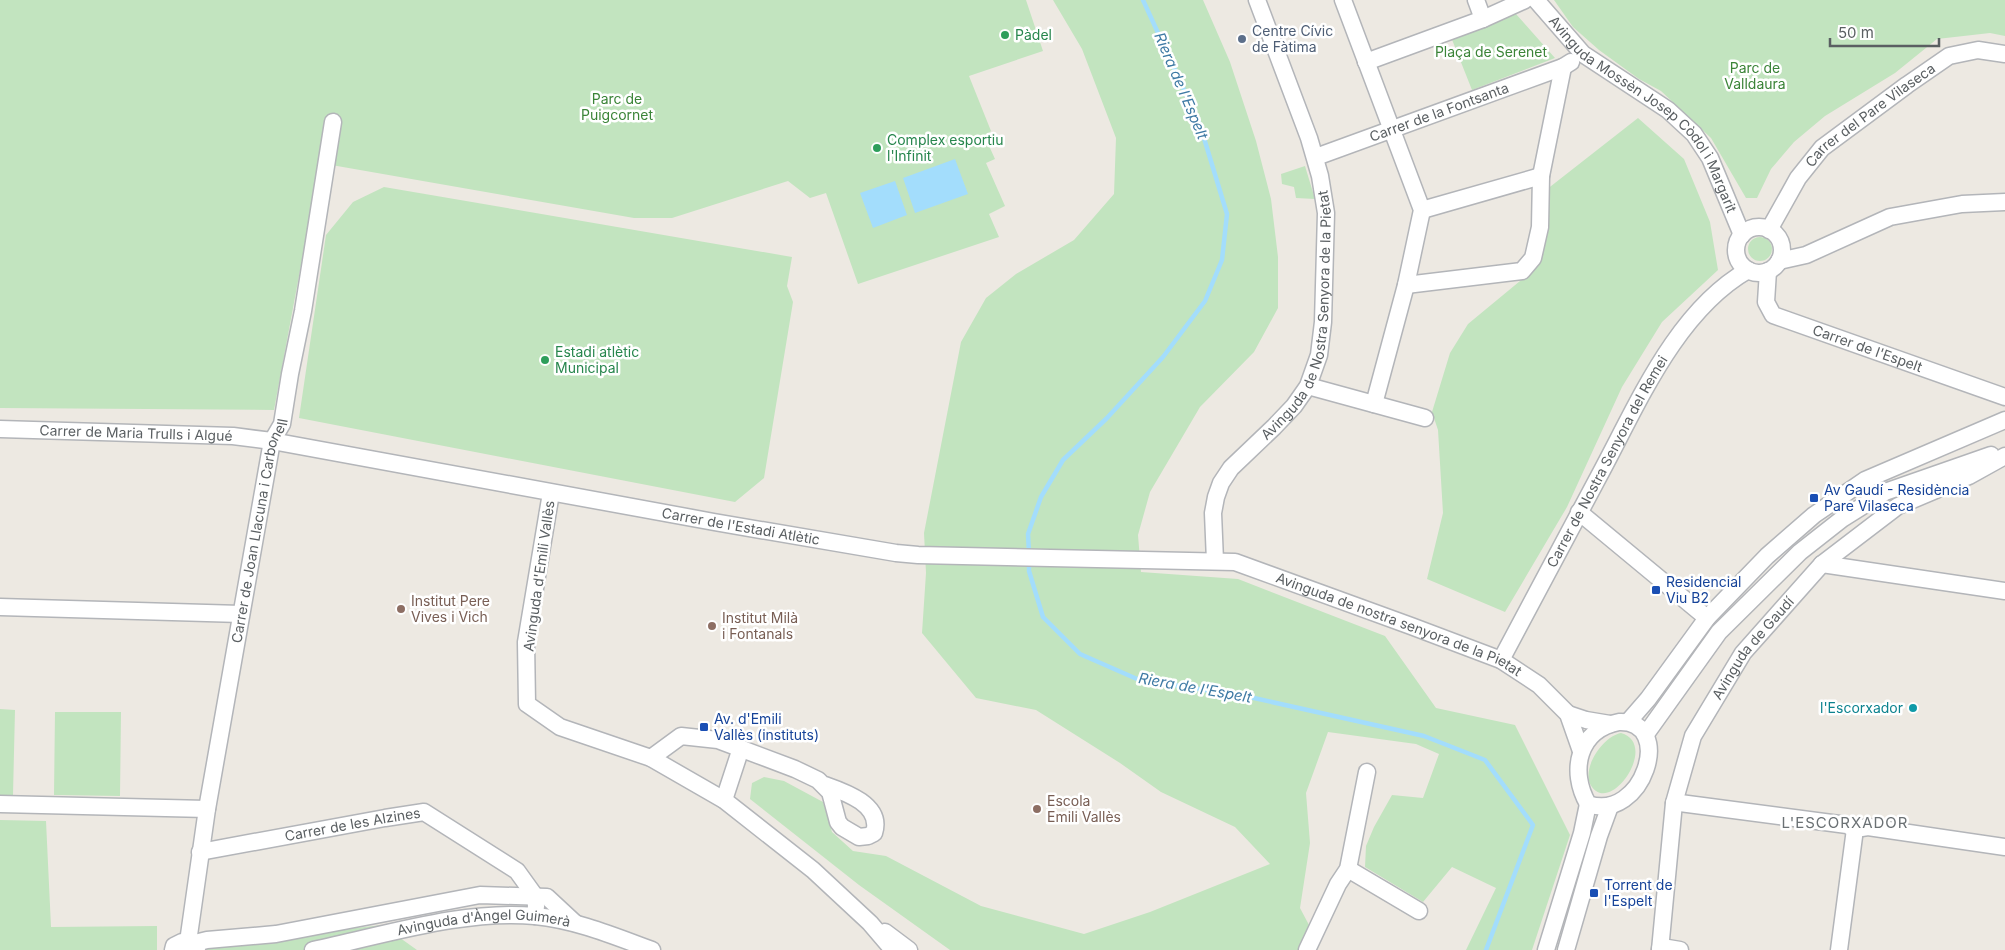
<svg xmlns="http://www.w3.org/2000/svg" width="2005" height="950" font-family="Inter,sans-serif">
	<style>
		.green { fill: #c2e4bf }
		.water { fill: #a3ddfc }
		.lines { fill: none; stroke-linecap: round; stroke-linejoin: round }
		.stream { stroke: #a3ddfc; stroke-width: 4.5 }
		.minor-casing { stroke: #b3b5b9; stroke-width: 19 }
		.minor { stroke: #fff; stroke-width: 16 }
		.leisure-dot { fill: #2e9e5b; stroke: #fff; stroke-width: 2 }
		.service-dot { fill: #5c6f8a; stroke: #fff; stroke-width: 2 }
		.transit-dot { fill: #1a4fb4; stroke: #fff; stroke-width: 2 }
		.education-dot { fill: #8d6e63; stroke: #fff; stroke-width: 2 }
		.culture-dot { fill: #0f9aa8; stroke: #fff; stroke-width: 2 }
		.labels { text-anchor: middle; stroke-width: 5; stroke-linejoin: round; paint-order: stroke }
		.service-label { font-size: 14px; fill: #4e5e75; stroke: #fff; text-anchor: start }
		.leisure-label { font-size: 14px; fill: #27864d; stroke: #fff; text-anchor: start }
		.park-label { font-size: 14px; fill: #3b8438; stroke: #fff }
		.street-label { font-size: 14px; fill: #5a5f62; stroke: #fff }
		.transit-label { font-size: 14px; fill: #164399; stroke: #fff; text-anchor: start }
		.education-label { font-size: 14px; fill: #785e54; stroke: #fff; text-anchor: start }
		.culture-label { font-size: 14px; fill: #0d838f; stroke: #fff; text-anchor: end }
		.water-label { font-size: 15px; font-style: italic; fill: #3e7aa4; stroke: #fff }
		.neighbourhood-label { font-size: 15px; letter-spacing: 1px; fill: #6b7174; stroke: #fff }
	</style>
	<rect width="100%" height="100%" fill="#ede9e2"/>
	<path class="green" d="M 0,0 L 1026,0 L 1043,51 L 969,76 L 991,131 L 985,137 L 995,159 L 986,163 L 1005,206 L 989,214 L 999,237 L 858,284 L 826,193 L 810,198 L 788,181 L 672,218 L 634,218 L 320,163 L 274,410 L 0,408 Z
		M 1053,0 L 1203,0 L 1230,62 L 1256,141 L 1271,199 L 1278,257 L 1278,308 L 1254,352 L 1200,407 L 1150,492 L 1138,535 L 1141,572 L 1238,579 L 1385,636 L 1436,708 L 1515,725 L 1570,835 L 1532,950 L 1466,950 L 1496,888 L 1452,867 L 1423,902 L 1365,867 L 1366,846 L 1374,827 L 1392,795 L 1423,798 L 1439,754 L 1416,744 L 1328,732 L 1306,793 L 1310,843 L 1300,908 L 1309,925 L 1299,950 L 950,950 L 859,885 L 750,799 L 752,783 L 764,777 L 784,781 L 823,802 L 832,832 L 853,851 L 886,856 L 981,906 L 1084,934 L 1150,912 L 1270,864 L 1235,827 L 1161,792 L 1120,763 L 1036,710 L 976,698 L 922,633 L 926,573 L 924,533 L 961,342 L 986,298 L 1016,274 L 1074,240 L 1114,194 L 1116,138 L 1082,49 Z
		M 1554,0 L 2005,0 L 2005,36 L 1990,33 L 1937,39 L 1895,73 L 1825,116 L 1794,142 L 1771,169 L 1757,198 L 1746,198 L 1711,138 L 1661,91 L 1639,79 L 1599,50 L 1573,27 Z
		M 1516,14 L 1555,58 L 1472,90 L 1451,37 Z
		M 1638,118 L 1684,159 L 1710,222 L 1718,270 L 1662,322 L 1622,387 L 1567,507 L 1505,612 L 1427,579 L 1443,513 L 1438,430 L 1432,412 L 1450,353 L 1468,324 L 1520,281 L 1535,266 L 1546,190 Z
		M 1305,166 L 1315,199 L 1296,198 L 1294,187 L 1282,184 L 1281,174 Z
		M 384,187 L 792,257 L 787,286 L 793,302 L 764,478 L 735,502 L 299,418 L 326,235 L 353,202 Z
		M1748 249a12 12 0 1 1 24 0a12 12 0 1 1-24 0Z
		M 0,709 L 15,710 L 13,795 L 0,795 Z
		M 55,712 L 121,712 L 120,796 L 54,795 Z
		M 1621,733 C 1657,743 1617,806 1596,791 C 1576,777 1600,737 1621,733 Z
		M 0,820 L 46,821 L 51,927 L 157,926 L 157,950 L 0,950 Z
		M 382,925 L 417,950 L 164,950 Z"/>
	<path class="water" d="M 955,159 L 968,194 L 915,213 L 903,178 Z
		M 895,181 L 907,215 L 873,228 L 860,193 Z"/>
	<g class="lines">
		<path class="stream" d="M 1029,553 L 1028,534 L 1041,497 L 1063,460 L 1107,418 L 1163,357 L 1205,301 L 1222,260 L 1227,214 L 1200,125 L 1143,0
			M 1029,561 L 1029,571 L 1043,617 L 1080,654 L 1137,679 L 1254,698 L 1424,736 L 1485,760 L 1533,825 L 1486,950"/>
		<defs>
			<g id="minor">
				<path d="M 1343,0 L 1422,210 L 1406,285 L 1374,404"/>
				<path d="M 1476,0 L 1483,19"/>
				<path id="s1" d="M 1536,0 L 1583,54 L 1668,110 L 1694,134 L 1710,158 L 1742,235"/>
				<path d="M 1366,62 L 1483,19 L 1525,0"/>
				<path id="s2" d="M 1316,157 L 1563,67 L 1571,62"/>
				<path d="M 1422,210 L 1541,176"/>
				<circle cx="1759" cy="250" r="23"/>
				<path id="s3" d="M 1769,230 L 1798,178 L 1822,148 L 1907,85 L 1949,56 L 1978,50 L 2005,54"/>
				<path d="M 1779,261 L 1806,255 L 1890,217 L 1962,204 L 2005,202"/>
				<path id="s4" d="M 1768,271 L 1766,302 L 1773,315 L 2005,397"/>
				<path d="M 1406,285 L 1522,271 L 1533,258 L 1540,227 L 1541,176 L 1563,67"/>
				<path d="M 1308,386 L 1425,418"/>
				<path id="s5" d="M 0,429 L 233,436 L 272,441 L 714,522 L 896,553 L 918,555 L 1235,562 L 1411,626 L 1501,660 L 1539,685 L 1568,714 L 1581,751"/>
				<path d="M 551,493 L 526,642 L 527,704 L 560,727 L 651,758 L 724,800 L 813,870 L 870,923 L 893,950"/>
				<path d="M 1579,512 L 1707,618"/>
				<path id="s6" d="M 1215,561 L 1213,513 L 1216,497 L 1221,483 L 1231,468 L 1274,427 L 1294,406 L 1308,386 L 1319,355 L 1323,322 L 1326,213 L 1320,176 L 1309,138 L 1257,0"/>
				<path d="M 1822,564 L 2005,591"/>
				<path d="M 0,607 L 241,614"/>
				<path id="s7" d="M 1501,660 C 1533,599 1566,538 1599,476 C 1637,406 1675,312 1748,270"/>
				<path d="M 1568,714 L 1586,720 L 1610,724"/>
				<path d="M 1619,722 C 1676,720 1643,823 1588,804 C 1569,771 1578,730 1619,722 Z"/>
				<path d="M 1628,722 L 1648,699 L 1707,618 L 1767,556 L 1814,515 L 1865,480 L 2005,420"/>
				<path d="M 1646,734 L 1719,632 L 1800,552 L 1842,519 L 1885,492 L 1991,455"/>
				<path d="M 651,758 L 681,736 L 718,740 L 795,769 L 818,780 L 830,792 L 838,822 L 842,827 L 859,837 L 868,836 L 874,833 C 883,805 845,792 825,785"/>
				<path d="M 724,800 L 741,748"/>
				<path d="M 1674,803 L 1680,803 L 1847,825 L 1855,829 L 1868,827 L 2005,847"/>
				<path d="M 0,804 L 207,809"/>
				<path id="s8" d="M 200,852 L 385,818 L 424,812 L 517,871 L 535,896 L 536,906 L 535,916"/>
				<path d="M 1348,869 L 1419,911"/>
				<path d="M 885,932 L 909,950"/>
				<path id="s9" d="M 188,942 L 207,809 L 272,441 L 282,424 L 290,374 L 303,311 L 333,122"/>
				<path d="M 197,948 L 199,942 L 207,940 L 276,934 L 480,895 L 547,897 L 575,923"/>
				<path d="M 1660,949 L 1668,948 L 1680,950"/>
				<path d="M 173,950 L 174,946 L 182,942 L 195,946"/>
				<path id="s10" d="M 313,950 C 382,936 464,909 535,916 C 576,920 614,936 652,950"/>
				<path d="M 1307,950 L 1338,884 L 1348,869 L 1367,772"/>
				<path d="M 1546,950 L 1582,833 L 1588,804"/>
				<path d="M 1566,950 L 1599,836 L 1610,806"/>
				<path id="s11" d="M 1660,950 L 1674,803 L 1693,736 L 1743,653 L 1822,564 L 1898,506 L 1969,476 L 2005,456"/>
				<path d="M 1839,950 L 1855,829"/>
			</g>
		</defs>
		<use href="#minor" class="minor-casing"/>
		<use href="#minor" class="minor"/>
	</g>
	<g class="leisure-dot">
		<circle cx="1005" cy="35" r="5"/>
		<circle cx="877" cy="148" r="5"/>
		<circle cx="545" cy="360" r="5"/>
	</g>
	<circle class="service-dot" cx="1242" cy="39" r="5"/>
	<g class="transit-dot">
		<rect x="1809" y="493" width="10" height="10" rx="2.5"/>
		<rect x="1651" y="585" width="10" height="10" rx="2.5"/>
		<rect x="699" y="722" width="10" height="10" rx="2.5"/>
		<rect x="1589" y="888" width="10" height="10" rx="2.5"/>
	</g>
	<g class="education-dot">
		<circle cx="401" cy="609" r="5"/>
		<circle cx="712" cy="626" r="5"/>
		<circle cx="1037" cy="809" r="5"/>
	</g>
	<circle class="culture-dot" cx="1913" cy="708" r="5"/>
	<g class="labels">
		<g class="service-label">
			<text x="1252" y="36">Centre Cívic<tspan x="1252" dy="16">de Fàtima</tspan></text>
		</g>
		<g class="leisure-label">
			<text x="1015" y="40">Pàdel</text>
			<text x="887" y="145">Complex esportiu<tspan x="887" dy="16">l'Infinit</tspan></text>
			<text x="555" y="357">Estadi atlètic<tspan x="555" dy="16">Municipal</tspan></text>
		</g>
		<g class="park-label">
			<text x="1491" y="57">Plaça de Serenet</text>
			<text x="1755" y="73">Parc de<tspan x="1755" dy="16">Valldaura</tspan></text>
			<text x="617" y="104">Parc de<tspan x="617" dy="16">Puigcornet</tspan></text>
		</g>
		<g class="street-label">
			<text dy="5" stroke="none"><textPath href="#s2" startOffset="131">Carrer de la Fontsanta</textPath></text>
			<text dy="5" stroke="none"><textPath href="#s1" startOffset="160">Avinguda Mossèn Josep Còdol i Margarit</textPath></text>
			<text dy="5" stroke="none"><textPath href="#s3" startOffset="156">Carrer del Pare Vilaseca</textPath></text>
			<text dy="5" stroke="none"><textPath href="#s6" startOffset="275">Avinguda de Nostra Senyora de la Pietat</textPath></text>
			<text dy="5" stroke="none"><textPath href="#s4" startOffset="146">Carrer de l'Espelt</textPath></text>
			<text dy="5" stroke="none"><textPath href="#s5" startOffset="136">Carrer de Maria Trulls i Algué</textPath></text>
			<text dy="5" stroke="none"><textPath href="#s7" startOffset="225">Carrer de Nostra Senyora del Remei</textPath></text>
			<text dy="5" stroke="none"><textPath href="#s5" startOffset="749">Carrer de l'Estadi Atlètic</textPath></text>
			<text dy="5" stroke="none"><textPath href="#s9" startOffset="418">Carrer de Joan Llacuna i Carbonell</textPath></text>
			<text transform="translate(539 576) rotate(-82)" y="5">Avinguda d'Emili Vallès</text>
			<text dy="5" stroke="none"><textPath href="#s5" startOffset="1421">Avinguda de nostra senyora de la Pietat</textPath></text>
			<text dy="5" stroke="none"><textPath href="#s11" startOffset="324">Avinguda de Gaudí</textPath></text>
			<text dy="5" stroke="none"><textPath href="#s8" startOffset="155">Carrer de les Alzines</textPath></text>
			<text dy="5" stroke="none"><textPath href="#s10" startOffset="174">Avinguda d'Àngel Guimerà</textPath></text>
		</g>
		<g class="transit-label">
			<text x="1824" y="495">Av Gaudí - Residència<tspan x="1824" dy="16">Pare Vilaseca</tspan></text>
			<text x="1666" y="587">Residencial<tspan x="1666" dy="16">Viu B2</tspan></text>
			<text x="714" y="724">Av. d'Emili<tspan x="714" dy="16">Vallès (instituts)</tspan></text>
			<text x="1604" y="890">Torrent de<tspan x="1604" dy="16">l'Espelt</tspan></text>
		</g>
		<g class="education-label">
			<text x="411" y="606">Institut Pere<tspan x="411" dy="16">Vives i Vich</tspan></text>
			<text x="722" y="623">Institut Milà<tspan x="722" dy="16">i Fontanals</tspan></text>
			<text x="1047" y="806">Escola<tspan x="1047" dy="16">Emili Vallès</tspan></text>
		</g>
		<g class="culture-label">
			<text x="1903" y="713">l'Escorxador</text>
		</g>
		<g class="water-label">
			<text transform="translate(1181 86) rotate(67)" y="5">Riera de l'Espelt</text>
			<text transform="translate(1195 688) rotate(10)" y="5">Riera de l'Espelt</text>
		</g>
		<g class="neighbourhood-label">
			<text x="1845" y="828">L'ESCORXADOR</text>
		</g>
	</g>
	<path d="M1830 38v8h109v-8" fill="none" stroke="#5a5f62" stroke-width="2.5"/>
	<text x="1838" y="38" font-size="15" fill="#5a5f62" stroke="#ffffff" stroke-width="4" paint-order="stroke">50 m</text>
</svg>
